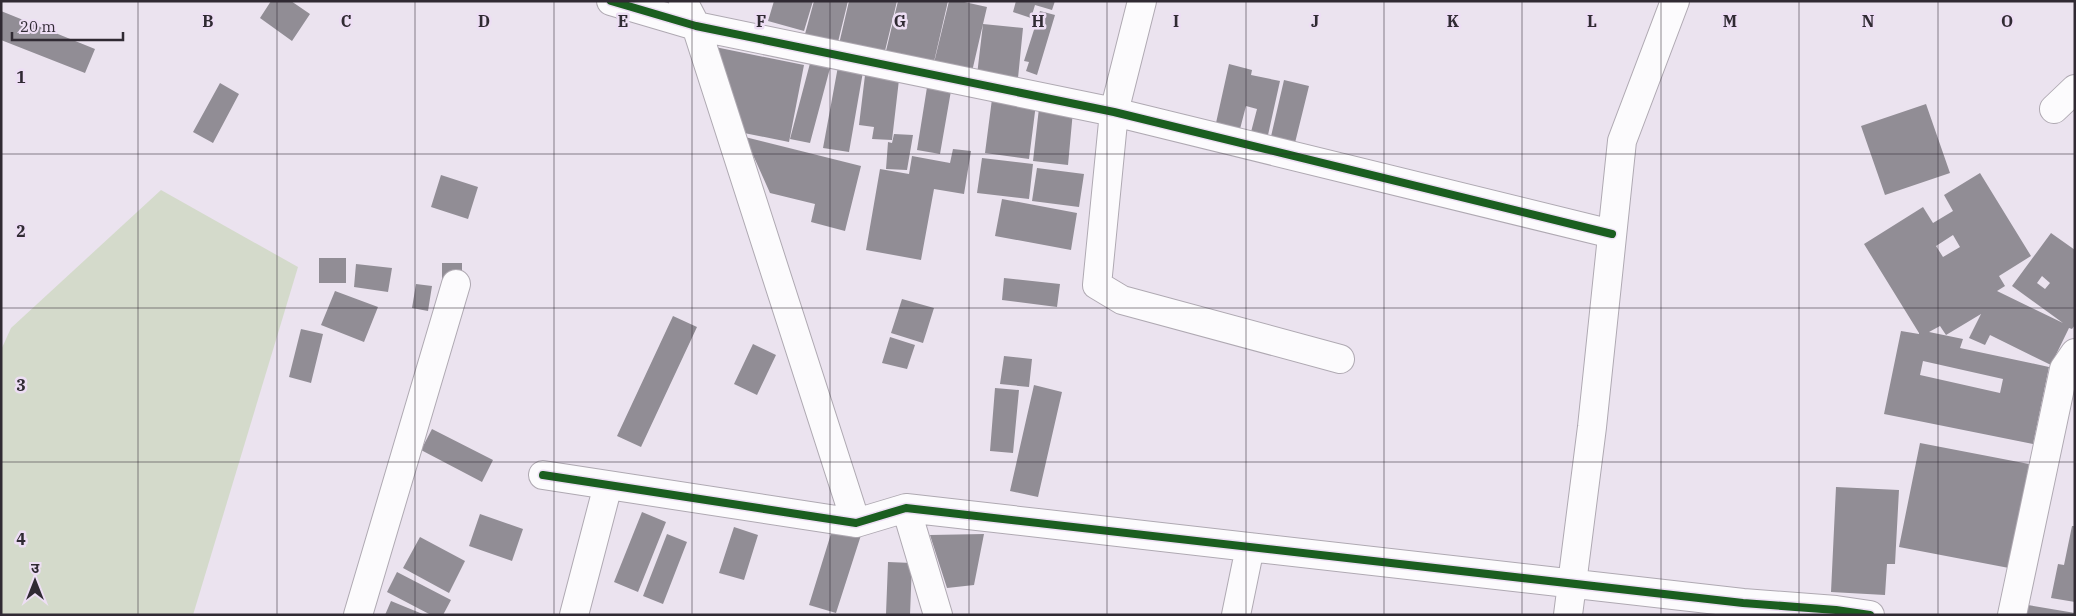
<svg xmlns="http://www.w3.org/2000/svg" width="2076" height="616" font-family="'IBM Plex Serif','Noto Sans Devanagari',serif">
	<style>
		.green { fill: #d4dacb }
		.building { fill: #918d95; fill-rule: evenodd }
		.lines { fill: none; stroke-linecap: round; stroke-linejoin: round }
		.minor-casing { stroke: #afa9b2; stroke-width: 30 }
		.minor { stroke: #fcfbfd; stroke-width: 28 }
		.cycleway-casing { stroke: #eddef4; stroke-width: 11 }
		.cycleway { stroke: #1b5e20; stroke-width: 8 }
		.grid { fill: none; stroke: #302a33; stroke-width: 1; stroke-opacity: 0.55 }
		.grid-label { font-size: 16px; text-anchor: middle; font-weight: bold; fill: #302a33; stroke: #eddef4; stroke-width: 5; stroke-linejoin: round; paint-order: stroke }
	</style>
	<rect width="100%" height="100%" fill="#ebe3ef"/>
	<path class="green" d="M 161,190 L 298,267 L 193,615 L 1,615 L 1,350 L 11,328 Z"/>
	<path class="building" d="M 271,1 L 291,1 L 310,14 L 292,41 L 260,18 Z
		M 774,1 L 813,1 L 804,31 L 768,21 Z
		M 814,1 L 848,1 L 838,42 L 805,34 Z
		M 849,1 L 872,1 L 867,24 L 872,1 L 897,1 L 884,55 L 839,44 Z
		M 898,1 L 948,1 L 933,66 L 885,55 Z
		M 949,1 L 960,1 L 987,7 L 983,24 L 1023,28 L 1018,78 L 977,75 L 983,24 L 971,76 L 933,67 Z
		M 1016,1 L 1055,1 L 1052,10 L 1035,5 L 1031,18 L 1013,12 Z
		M 1,11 L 95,49 L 85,73 L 1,40 Z
		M 1040,11 L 1055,15 L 1037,75 L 1026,71 L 1029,62 L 1024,61 Z
		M 715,47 L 804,65 L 789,142 L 744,133 Z
		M 813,52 L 833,57 L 810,143 L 790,139 Z
		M 839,61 L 864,66 L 849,152 L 823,148 Z
		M 1229,64 L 1252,70 L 1251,75 L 1280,81 L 1266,144 L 1214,132 ZM 1246,106 L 1257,109 L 1251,132 L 1240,129 Z
		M 866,67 L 900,71 L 892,140 L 872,139 L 874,127 L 859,125 Z
		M 1284,80 L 1309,86 L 1293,151 L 1269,145 Z
		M 928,81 L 952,85 L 940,154 L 917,150 Z
		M 220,83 L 239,94 L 213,143 L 193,132 Z
		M 992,99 L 1036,104 L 1029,159 L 985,153 Z
		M 1926,104 L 1950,173 L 1885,195 L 1861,126 Z
		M 1039,108 L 1073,111 L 1068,165 L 1033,161 Z
		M 894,134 L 913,135 L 907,170 L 886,169 L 888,142 L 892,143 Z
		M 745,137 L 861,166 L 845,231 L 811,222 L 815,204 L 770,193 Z
		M 953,149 L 971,151 L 964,194 L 934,189 L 921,260 L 866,250 L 880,169 L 909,174 L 912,156 L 950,163 Z
		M 982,158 L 1033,164 L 1029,199 L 977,193 Z
		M 1037,168 L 1084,174 L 1079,207 L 1032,201 Z
		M 1980,173 L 2031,256 L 1999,276 L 2005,286 L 1997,291 L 2063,323 L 2012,286 L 2051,233 L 2075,250 L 2075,325 L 2072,329 L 2069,328 L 2051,365 L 1990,335 L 1985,345 L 1969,338 L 1981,314 L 1946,335 L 1940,326 L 1929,332 L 1963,339 L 1960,348 L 2049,367 L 2033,444 L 1884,414 L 1901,331 L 1919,334 L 1919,333 L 1864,244 L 1923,207 L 1933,223 L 1953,211 L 1944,195 ZM 1953,235 L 1960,247 L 1943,257 L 1936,246 ZM 2042,276 L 2050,283 L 2045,289 L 2037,283 ZM 1923,361 L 2003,379 L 2000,393 L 1920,375 Z
		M 441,175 L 478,187 L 468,219 L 431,207 Z
		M 1002,199 L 1077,213 L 1071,250 L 995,236 Z
		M 319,258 L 346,258 L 346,283 L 319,283 Z
		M 442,263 L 462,263 L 462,284 L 442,284 Z
		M 356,264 L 392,268 L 388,292 L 354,287 Z
		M 1004,278 L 1060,284 L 1057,307 L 1002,300 Z
		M 416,284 L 432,286 L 428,311 L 412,308 Z
		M 335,291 L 378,307 L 364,342 L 321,325 Z
		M 902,299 L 934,308 L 923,343 L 891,333 Z
		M 673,316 L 697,327 L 641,447 L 617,436 Z
		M 301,329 L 323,334 L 311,383 L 289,377 Z
		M 890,337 L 915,345 L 907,369 L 882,363 Z
		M 753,344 L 776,355 L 757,395 L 734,384 Z
		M 1004,356 L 1032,359 L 1029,387 L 1000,384 Z
		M 1034,385 L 1062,392 L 1038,497 L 1010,491 Z
		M 995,388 L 1019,390 L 1013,453 L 990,451 Z
		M 432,429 L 493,460 L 482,482 L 421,450 Z
		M 1920,443 L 2029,464 L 2009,568 L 1899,547 Z
		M 1836,487 L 1899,490 L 1895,564 L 1887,564 L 1885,595 L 1831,592 Z
		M 642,512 L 666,522 L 638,592 L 614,582 Z
		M 480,514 L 523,529 L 512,561 L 469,546 Z
		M 834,524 L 862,532 L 836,613 L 809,605 Z
		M 2072,526 L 2075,526 L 2075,602 L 2051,598 L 2058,564 L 2064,565 Z
		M 734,527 L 758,535 L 744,580 L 719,573 Z
		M 667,534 L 687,542 L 663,604 L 643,596 Z
		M 984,534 L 974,585 L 947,588 L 930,535 Z
		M 420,537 L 465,561 L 449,593 L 403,568 Z
		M 888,562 L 912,563 L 910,615 L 886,614 Z
		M 397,572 L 451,600 L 443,615 L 431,615 L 387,592 Z
		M 391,601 L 425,615 L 385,615 Z
		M 2022,604 L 2075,613 L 2075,615 L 2021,615 Z"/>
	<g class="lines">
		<defs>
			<path id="minor" d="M 611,1 L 696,26 L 1114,112 L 1612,234
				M 683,1 L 696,26 L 856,523
				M 1142,1 L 1114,112 L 1097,285 L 1122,300 L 1340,359
				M 2054,109 L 2075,89
				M 543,475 L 856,523 L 906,508 L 1743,603 L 1836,610 L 1870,615
				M 906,508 L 938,615
				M 358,615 L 456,284
				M 574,615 L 608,485
				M 1236,615 L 1250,547
				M 1568,615 L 1592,427 L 1622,141 L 1675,1
				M 2012,615 L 2064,369 L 2075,353"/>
		</defs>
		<use href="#minor" class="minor-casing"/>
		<use href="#minor" class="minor"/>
		<defs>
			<path id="cycleway" d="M 611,1 L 696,26 L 1114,112 L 1612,234
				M 543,475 L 856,523 L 906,508 L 1743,603 L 1836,610 L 1870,615"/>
		</defs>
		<use href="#cycleway" class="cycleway-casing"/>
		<use href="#cycleway" class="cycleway"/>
	</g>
	<path class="grid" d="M 138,1 L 138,615M 277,1 L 277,615M 415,1 L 415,615M 554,1 L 554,615M 692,1 L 692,615M 830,1 L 830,615M 969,1 L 969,615M 1107,1 L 1107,615M 1246,1 L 1246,615M 1384,1 L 1384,615M 1522,1 L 1522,615M 1661,1 L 1661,615M 1799,1 L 1799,615M 1938,1 L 1938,615M 1,154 L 2075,154M 1,308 L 2075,308M 1,462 L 2075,462"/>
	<g class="grid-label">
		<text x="208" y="27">B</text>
		<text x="346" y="27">C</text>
		<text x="484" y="27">D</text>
		<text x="623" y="27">E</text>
		<text x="761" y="27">F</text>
		<text x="900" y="27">G</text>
		<text x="1038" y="27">H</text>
		<text x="1176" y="27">I</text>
		<text x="1315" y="27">J</text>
		<text x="1453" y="27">K</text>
		<text x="1592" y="27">L</text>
		<text x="1730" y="27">M</text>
		<text x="1868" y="27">N</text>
		<text x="2007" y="27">O</text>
		<text x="21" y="83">1</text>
		<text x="21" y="237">2</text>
		<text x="21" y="391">3</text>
		<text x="21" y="545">4</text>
	</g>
	<rect width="2076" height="616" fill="none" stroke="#302a33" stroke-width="5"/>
	<g transform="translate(35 581)" stroke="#eddef4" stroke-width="4" paint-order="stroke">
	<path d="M0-4L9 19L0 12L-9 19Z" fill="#302a33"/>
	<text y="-8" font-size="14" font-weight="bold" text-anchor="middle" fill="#302a33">उ</text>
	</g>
	<path d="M12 32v8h111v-8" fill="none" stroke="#302a33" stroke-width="2.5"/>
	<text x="20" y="32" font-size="15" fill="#302a33" stroke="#eddef4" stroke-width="4" paint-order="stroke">20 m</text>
</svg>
